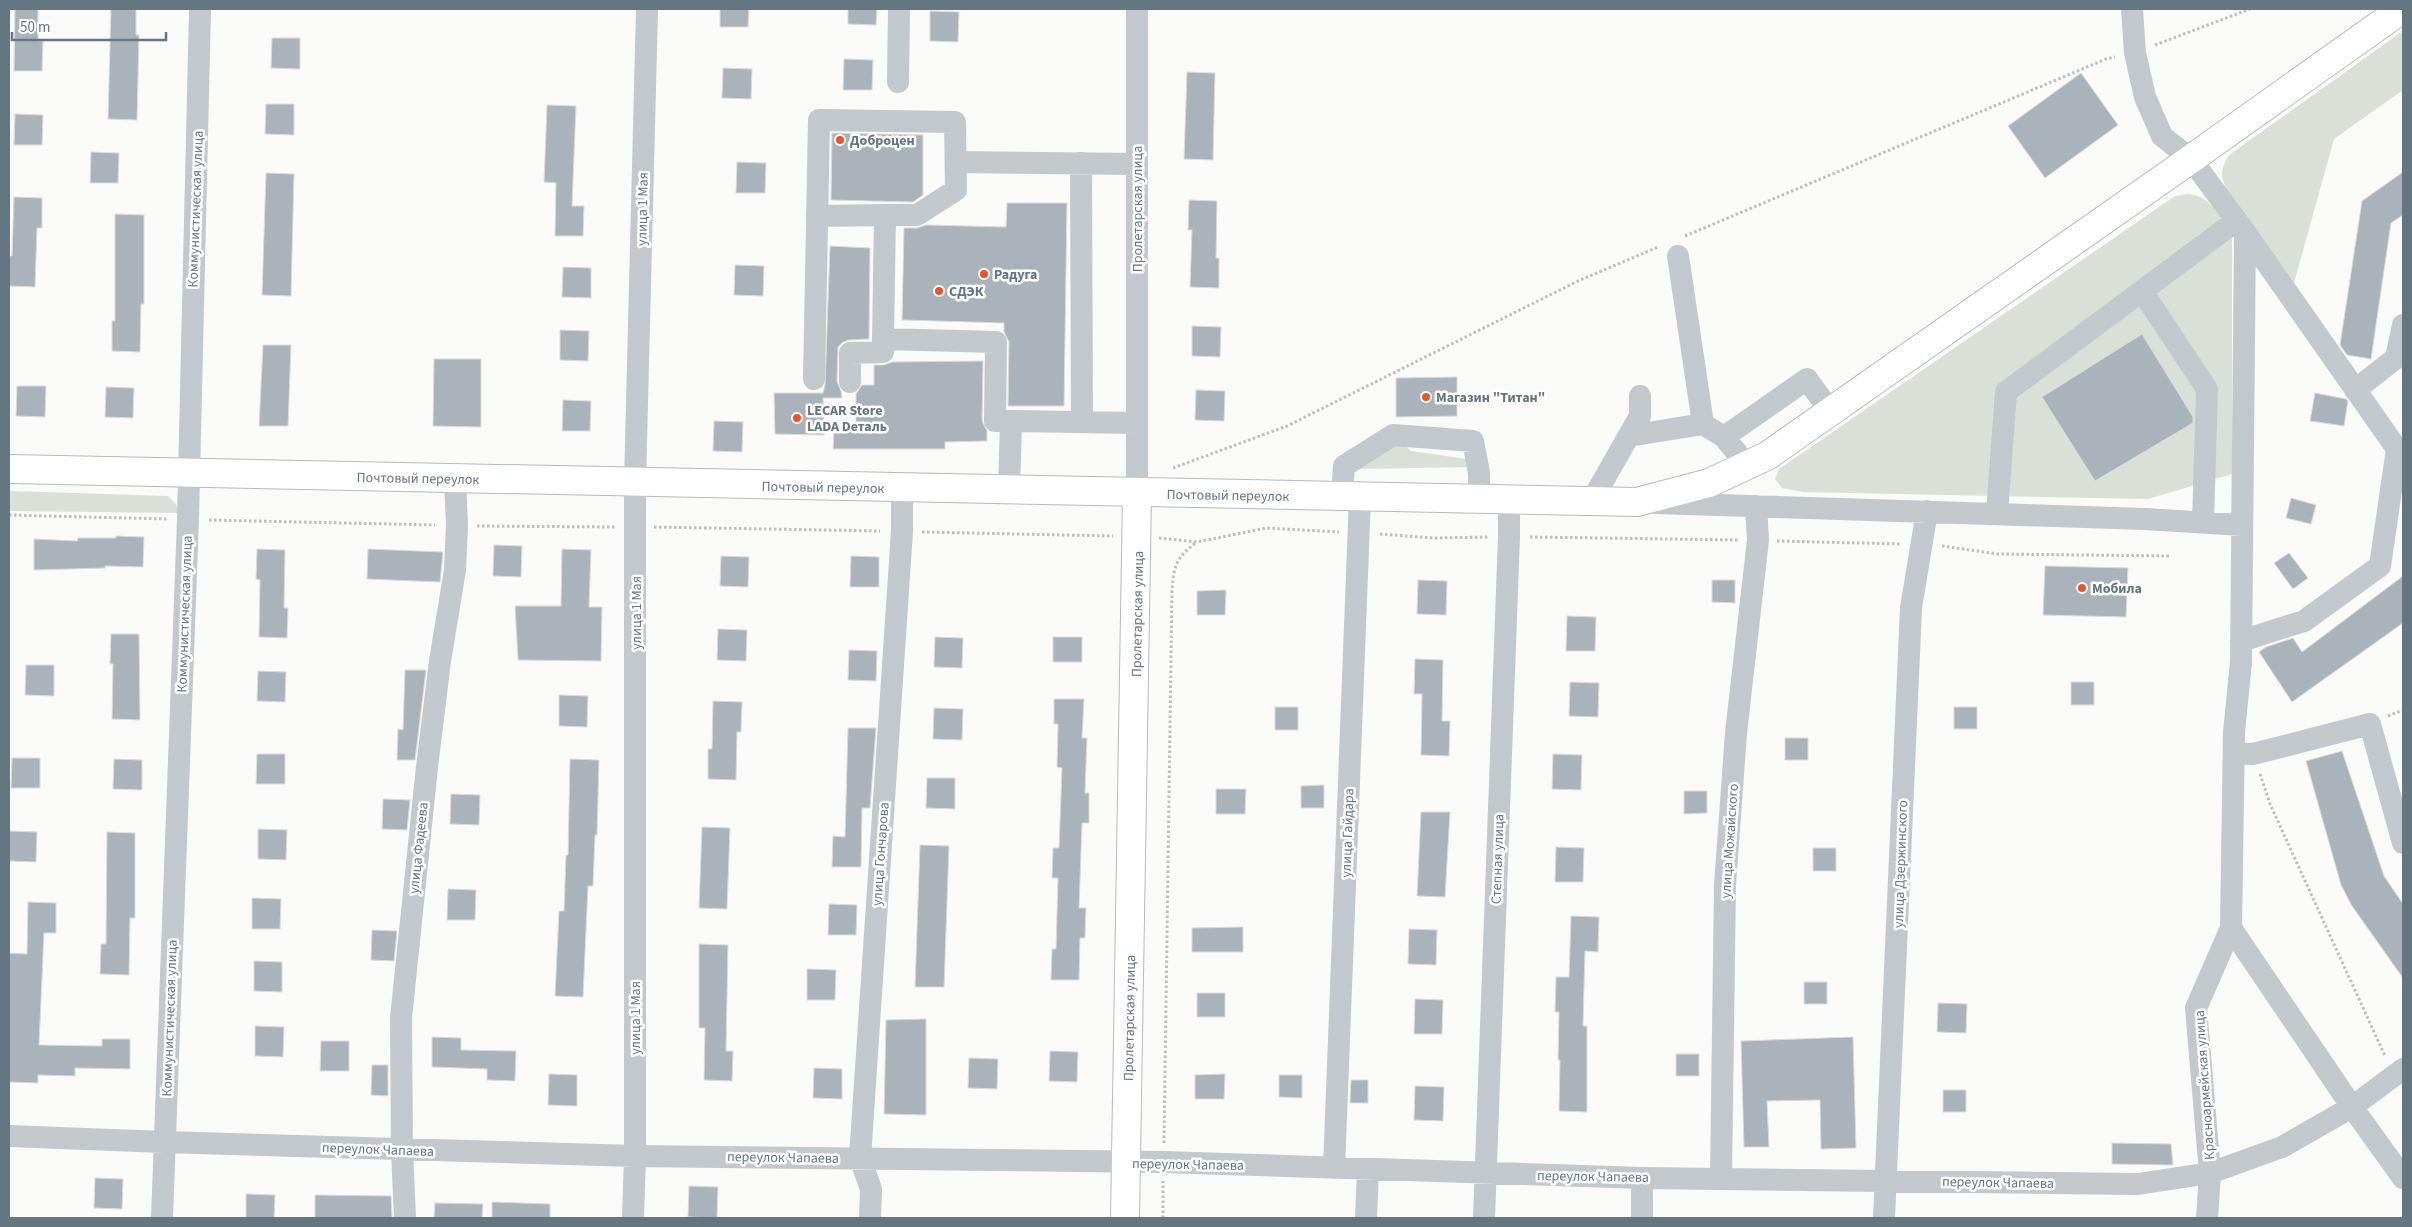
<svg xmlns="http://www.w3.org/2000/svg" width="2412" height="1227" font-family="'Source Sans 3',sans-serif">
	<style>
		.green { fill: #dadfd7 }
		.building { fill: #aab3b9; stroke: #dcdcda }
		.lines { fill: none; stroke-linecap: round; stroke-linejoin: round }
		.major-casing { stroke: #b5babe; stroke-width: 30 }
		.path { stroke: #bbbfc2; stroke-width: 3; stroke-dasharray: 2.5 2.5; stroke-linecap: butt }
		.minor { stroke: #c3c8cc; stroke-width: 22 }
		.major { stroke: #fff; stroke-width: 28 }
		.poi-dot { fill: #e4572e; stroke: #fff; stroke-width: 2 }
		.labels { text-anchor: middle; stroke-width: 5; stroke-linejoin: round; paint-order: stroke }
		.poi-label { font-size: 14px; font-weight: bold; fill: #657683; stroke: #fff; text-anchor: start }
		.street-label { font-size: 14px; fill: #657683; stroke: #fff }
	</style>
	<rect width="100%" height="100%" fill="#fafaf8"/>
	<path class="green" d="M 2403,31 L 2403,90 L 2334,139 L 2294,283 L 2228,192 C 2220,177 2220,170 2229,155 Z
		M 2188,194 C 2213,197 2219,216 2232,236 L 2232,474 L 2148,499 L 1803,492 L 1782,488 L 1775,479 L 1779,469 L 2175,196 Z
		M 1402,442 L 1411,451 L 1466,459 L 1473,467 L 1353,469 Z
		M 9,491 L 168,496 L 176,504 L 179,513 L 9,511 Z"/>
	<path class="building" d="M 15,9 L 38,9 L 38,41 L 43,41 L 42,71 L 14,71 Z
		M 111,9 L 136,9 L 136,35 L 139,35 L 137,120 L 108,119 Z
		M 720,9 L 749,9 L 748,27 L 720,27 Z
		M 848,9 L 877,9 L 876,25 L 848,24 Z
		M 930,11 L 959,12 L 958,42 L 930,41 Z
		M 272,38 L 300,38 L 300,69 L 271,68 Z
		M 844,59 L 873,60 L 872,90 L 843,90 Z
		M 723,68 L 752,69 L 751,99 L 722,98 Z
		M 1187,72 L 1215,73 L 1213,160 L 1184,159 Z
		M 2081,73 L 2118,125 L 2045,178 L 2008,126 Z
		M 266,104 L 294,104 L 294,135 L 265,134 Z
		M 547,105 L 576,106 L 572,206 L 584,206 L 583,236 L 555,236 L 556,183 L 544,182 Z
		M 15,114 L 43,115 L 42,145 L 14,145 Z
		M 832,133 L 923,135 L 923,195 L 913,202 L 831,200 Z
		M 91,152 L 119,153 L 118,183 L 90,183 Z
		M 737,162 L 766,163 L 765,193 L 736,193 Z
		M 2403,172 L 2403,215 L 2391,223 L 2371,359 L 2347,355 L 2340,345 L 2362,201 Z
		M 266,173 L 294,174 L 291,296 L 262,295 Z
		M 14,197 L 42,198 L 42,228 L 37,228 L 35,287 L 9,286 L 9,256 L 12,256 Z
		M 1189,200 L 1217,201 L 1216,258 L 1219,258 L 1219,288 L 1190,287 L 1192,230 L 1188,230 Z
		M 1007,203 L 1067,203 L 1064,406 L 1008,406 L 1009,342 L 1004,332 L 1004,323 L 902,320 L 904,228 L 917,228 L 926,225 L 1006,227 Z
		M 115,214 L 144,215 L 144,304 L 141,304 L 140,352 L 112,351 L 112,321 L 115,321 Z
		M 830,246 L 870,248 L 869,339 L 849,340 L 843,342 L 838,347 L 837,382 L 841,391 L 842,398 L 823,398 L 824,435 L 775,434 L 774,393 L 823,393 L 825,385 Z
		M 735,265 L 764,266 L 763,296 L 734,295 Z
		M 563,267 L 591,268 L 591,298 L 562,297 Z
		M 1192,326 L 1221,327 L 1220,357 L 1192,356 Z
		M 560,330 L 589,331 L 588,361 L 560,360 Z
		M 2142,334 L 2193,417 L 2193,423 L 2095,481 L 2042,397 Z
		M 263,345 L 291,345 L 288,426 L 259,426 Z
		M 434,359 L 481,359 L 481,427 L 433,426 Z
		M 983,361 L 982,421 L 987,431 L 987,441 L 945,442 L 945,449 L 833,449 L 834,431 L 856,431 L 856,394 L 862,385 L 874,385 L 874,365 L 884,365 L 892,362 Z
		M 1457,377 L 1457,416 L 1396,417 L 1396,378 Z
		M 17,386 L 46,386 L 45,417 L 16,416 Z
		M 106,387 L 134,388 L 133,418 L 105,417 Z
		M 1196,390 L 1225,391 L 1224,421 L 1195,420 Z
		M 2315,393 L 2346,399 L 2348,401 L 2344,426 L 2310,421 Z
		M 563,400 L 591,401 L 590,431 L 562,431 Z
		M 714,421 L 743,422 L 742,452 L 713,451 Z
		M 2291,498 L 2316,505 L 2311,524 L 2286,518 Z
		M 116,536 L 144,537 L 143,567 L 105,566 L 105,568 L 34,570 L 34,539 L 77,541 L 78,538 L 116,538 Z
		M 494,545 L 522,546 L 521,577 L 493,576 Z
		M 257,549 L 285,550 L 284,608 L 288,608 L 287,638 L 259,637 L 260,580 L 256,579 Z
		M 368,549 L 443,552 L 440,582 L 367,579 Z
		M 562,549 L 591,550 L 589,607 L 602,607 L 601,661 L 518,660 L 515,606 L 561,606 Z
		M 2289,553 L 2308,578 L 2293,589 L 2274,563 Z
		M 721,556 L 749,557 L 748,587 L 720,586 Z
		M 851,556 L 879,557 L 879,587 L 850,587 Z
		M 2045,566 L 2128,568 L 2126,617 L 2043,615 Z
		M 2403,576 L 2403,623 L 2292,702 L 2259,652 L 2266,647 L 2293,638 L 2302,652 Z
		M 1418,580 L 1447,581 L 1446,615 L 1417,614 Z
		M 1712,580 L 1735,580 L 1735,603 L 1712,602 Z
		M 1226,590 L 1225,615 L 1197,615 L 1197,591 Z
		M 1567,616 L 1596,617 L 1595,651 L 1566,651 Z
		M 718,629 L 747,630 L 746,661 L 717,660 Z
		M 111,634 L 139,634 L 140,720 L 112,719 L 113,664 L 110,664 Z
		M 935,637 L 963,638 L 962,668 L 934,667 Z
		M 1053,637 L 1082,637 L 1082,662 L 1053,662 Z
		M 849,650 L 877,651 L 876,681 L 848,680 Z
		M 1415,659 L 1443,660 L 1442,721 L 1450,721 L 1449,756 L 1421,755 L 1422,694 L 1414,694 Z
		M 26,665 L 54,665 L 54,696 L 25,695 Z
		M 405,670 L 426,670 L 415,760 L 397,760 L 398,729 L 403,730 Z
		M 258,671 L 286,672 L 285,702 L 257,701 Z
		M 1570,682 L 1599,683 L 1598,717 L 1569,716 Z
		M 2071,682 L 2094,682 L 2094,705 L 2071,705 Z
		M 559,695 L 588,696 L 587,727 L 559,726 Z
		M 1054,699 L 1084,699 L 1082,738 L 1087,738 L 1085,793 L 1089,793 L 1089,823 L 1082,823 L 1079,908 L 1086,908 L 1085,938 L 1080,938 L 1079,980 L 1051,980 L 1052,949 L 1056,949 L 1058,878 L 1052,878 L 1053,848 L 1059,848 L 1062,768 L 1057,767 L 1058,724 L 1054,724 Z
		M 713,701 L 742,702 L 741,732 L 737,732 L 736,780 L 708,779 L 708,749 L 712,749 Z
		M 1275,707 L 1298,707 L 1298,730 L 1275,730 Z
		M 1954,707 L 1977,707 L 1977,729 L 1954,729 Z
		M 934,708 L 963,709 L 962,740 L 933,739 Z
		M 848,728 L 876,728 L 870,808 L 862,808 L 861,867 L 832,867 L 833,836 L 845,837 Z
		M 1785,738 L 1808,738 L 1808,760 L 1785,760 Z
		M 2342,751 L 2384,876 L 2403,904 L 2403,978 L 2352,906 L 2341,885 L 2306,761 Z
		M 257,754 L 285,754 L 285,784 L 256,784 Z
		M 1553,754 L 1582,755 L 1581,790 L 1552,789 Z
		M 12,758 L 40,758 L 40,788 L 11,788 Z
		M 114,759 L 142,760 L 142,790 L 113,789 Z
		M 570,759 L 599,760 L 597,835 L 595,835 L 593,886 L 588,886 L 583,997 L 555,996 L 559,911 L 564,911 L 566,855 L 568,855 Z
		M 927,778 L 955,778 L 955,809 L 926,808 Z
		M 1324,785 L 1324,808 L 1301,808 L 1301,786 Z
		M 1216,789 L 1246,789 L 1245,814 L 1216,814 Z
		M 1684,791 L 1707,791 L 1707,813 L 1684,814 Z
		M 451,794 L 480,795 L 479,825 L 450,824 Z
		M 383,799 L 410,800 L 407,830 L 382,829 Z
		M 1421,812 L 1450,812 L 1445,897 L 1417,896 Z
		M 702,827 L 730,828 L 727,909 L 699,908 Z
		M 258,829 L 287,830 L 286,860 L 258,859 Z
		M 9,831 L 37,832 L 36,862 L 9,861 Z
		M 107,832 L 135,833 L 135,918 L 130,918 L 129,975 L 100,974 L 101,944 L 106,944 Z
		M 920,845 L 949,846 L 944,987 L 915,987 Z
		M 1556,847 L 1584,848 L 1583,882 L 1555,882 Z
		M 1813,848 L 1836,848 L 1836,871 L 1813,871 Z
		M 448,889 L 476,890 L 475,920 L 447,920 Z
		M 252,898 L 281,899 L 280,929 L 252,929 Z
		M 28,902 L 56,903 L 56,933 L 44,933 L 39,1045 L 102,1046 L 102,1039 L 130,1039 L 130,1069 L 75,1068 L 75,1076 L 38,1075 L 38,1083 L 9,1082 L 9,953 L 27,954 Z
		M 829,904 L 857,905 L 856,935 L 828,935 Z
		M 1571,916 L 1599,917 L 1598,952 L 1585,951 L 1583,1026 L 1587,1026 L 1587,1112 L 1559,1111 L 1560,1060 L 1558,1060 L 1559,1012 L 1555,1012 L 1556,977 L 1569,977 Z
		M 1243,927 L 1243,952 L 1192,952 L 1192,928 Z
		M 1409,929 L 1437,930 L 1436,965 L 1408,964 Z
		M 372,930 L 397,931 L 394,961 L 371,960 Z
		M 699,944 L 728,945 L 726,1051 L 733,1051 L 732,1081 L 704,1080 L 705,1028 L 699,1028 Z
		M 254,961 L 282,962 L 282,992 L 254,991 Z
		M 807,969 L 836,970 L 835,1000 L 807,1000 Z
		M 1804,982 L 1827,982 L 1827,1004 L 1804,1004 Z
		M 1197,993 L 1225,993 L 1225,1017 L 1197,1017 Z
		M 1415,999 L 1443,1000 L 1442,1034 L 1414,1034 Z
		M 1938,1003 L 1967,1004 L 1966,1033 L 1937,1032 Z
		M 926,1019 L 926,1115 L 884,1114 L 886,1020 Z
		M 255,1026 L 284,1027 L 283,1057 L 255,1056 Z
		M 432,1037 L 461,1038 L 461,1050 L 516,1051 L 515,1081 L 487,1080 L 487,1069 L 432,1067 Z
		M 1853,1037 L 1856,1148 L 1821,1149 L 1820,1100 L 1767,1101 L 1769,1147 L 1744,1147 L 1741,1041 Z
		M 321,1041 L 349,1041 L 349,1071 L 320,1071 Z
		M 1050,1051 L 1078,1052 L 1077,1082 L 1049,1081 Z
		M 1676,1054 L 1699,1054 L 1699,1076 L 1676,1076 Z
		M 969,1058 L 998,1059 L 997,1089 L 968,1088 Z
		M 372,1065 L 388,1065 L 388,1096 L 371,1095 Z
		M 814,1068 L 842,1069 L 842,1099 L 813,1098 Z
		M 549,1074 L 577,1075 L 577,1106 L 548,1105 Z
		M 1225,1074 L 1224,1099 L 1195,1099 L 1195,1075 Z
		M 1279,1075 L 1302,1075 L 1302,1098 L 1279,1097 Z
		M 1351,1080 L 1368,1080 L 1368,1103 L 1350,1103 Z
		M 1415,1086 L 1444,1087 L 1443,1121 L 1414,1120 Z
		M 1943,1090 L 1966,1090 L 1966,1112 L 1943,1112 Z
		M 2112,1143 L 2171,1144 L 2173,1165 L 2112,1164 Z
		M 95,1178 L 123,1179 L 122,1209 L 94,1208 Z
		M 689,1186 L 718,1187 L 717,1218 L 688,1217 Z
		M 246,1194 L 275,1195 L 274,1218 L 246,1218 Z
		M 315,1195 L 391,1196 L 392,1218 L 315,1218 Z
		M 492,1202 L 550,1204 L 550,1218 L 492,1218 Z
		M 435,1203 L 483,1204 L 482,1218 L 434,1218 Z"/>
	<g class="lines">
		<defs>
			<path id="major" d="M 9,469 L 1637,502 L 1709,483 L 1767,456 L 2191,159 L 2402,9
				M 1125,1218 L 1137,494"/>
		</defs>
		<use href="#major" class="major-casing"/>
		<path class="path" d="M 2155,45 L 2250,9
			M 1685,236 L 2106,59 L 2115,57
			M 1173,468 L 1287,426 L 1578,281 L 1658,247
			M 9,515 L 168,519
			M 209,520 L 435,525
			M 477,526 L 615,527
			M 654,527 L 880,531
			M 922,532 L 1113,536
			M 1380,534 L 1433,538 L 1489,537
			M 1530,537 L 1739,540
			M 1159,538 L 1197,542 L 1266,528 L 1339,532
			M 1777,541 L 1901,544
			M 1942,546 L 1998,554 L 2171,556
			M 2388,716 L 2403,710
			M 2260,774 L 2270,804 L 2385,1056
			M 1164,1143 L 1172,589 C 1174,564 1177,557 1197,542
			M 1163,1218 L 1163,1181"/>
		<path class="minor" d="M 2132,9 L 2135,53 L 2145,97 L 2162,136 L 2191,159 L 2245,232 L 2241,662 L 2234,732 L 2231,928 L 2352,1107 L 2403,1178
			M 898,82 L 899,9
			M 956,162 L 1137,164
			M 1081,163 L 1082,422
			M 817,216 L 885,215
			M 1678,256 L 1703,424
			M 2142,291 L 2207,389 L 2203,522
			M 814,379 L 819,120 L 955,122 L 956,190 L 917,215 L 885,215 L 883,339
			M 850,382 L 850,353 L 883,352 L 883,339 L 996,342 L 995,421 L 1011,421
			M 2355,390 L 2396,358 L 2403,325
			M 1629,436 L 1703,424 L 1724,437 L 1747,465
			M 1724,437 L 1807,379 L 1830,411
			M 1009,491 L 1011,421 L 1137,423
			M 1137,494 L 1137,9
			M 1342,497 L 1344,466 L 1393,435 L 1473,441 L 1479,473 L 1479,499
			M 1591,502 L 1640,416 L 1640,396
			M 1655,503 L 2145,519 L 2242,525
			M 1997,513 L 2006,392 L 2236,221
			M 2241,641 L 2304,621 L 2380,566 L 2397,449 L 2245,232
			M 2234,753 L 2253,754 L 2370,724 L 2403,843
			M 9,1136 L 164,1142 L 635,1156 L 1164,1162 L 1642,1178 L 2138,1184 L 2210,1173 L 2282,1147 L 2352,1107 L 2403,1069
			M 1334,1168 L 1360,497
			M 1642,1178 L 1642,1218
			M 1721,1178 L 1725,885 L 1736,733 L 1758,540 L 1756,506
			M 162,1218 L 188,519 L 200,9
			M 405,1218 L 402,1150 L 401,1018 L 427,767 L 440,661 L 455,570 L 457,525 L 455,479
			M 633,1218 L 635,1156 L 635,482 L 647,9
			M 870,1218 L 871,1189 L 860,1158 L 902,531 L 902,489
			M 1366,1218 L 1368,1170
			M 1484,1218 L 1509,536 L 1509,499
			M 1884,1218 L 1911,608 L 1927,511
			M 2207,1218 L 2210,1173 L 2196,1008 L 2231,928"/>
		<use href="#major" class="major"/>
	</g>
	<g class="poi-dot">
		<circle cx="840" cy="140" r="5"/>
		<circle cx="984" cy="274" r="5"/>
		<circle cx="939" cy="291" r="5"/>
		<circle cx="1426" cy="397" r="5"/>
		<circle cx="797" cy="418" r="5"/>
		<circle cx="2082" cy="588" r="5"/>
	</g>
	<g class="labels">
		<g class="poi-label">
			<text x="850" y="145">Доброцен</text>
			<text x="994" y="279">Радуга</text>
			<text x="949" y="296">СДЭК</text>
			<text x="1436" y="402">Магазин "Титан"</text>
			<text x="807" y="415">LECAR Store<tspan x="807" dy="16">LADA Dеталь</tspan></text>
			<text x="2092" y="593">Мобила</text>
		</g>
		<g class="street-label">
			<text transform="translate(195 209) rotate(-88)" y="5">Коммунистическая улица</text>
			<text transform="translate(642 209) rotate(-89)" y="5">улица 1 Мая</text>
			<text transform="translate(1137 209) rotate(-90)" y="5">Пролетарская улица</text>
			<text transform="translate(418 478) rotate(1)" y="5">Почтовый переулок</text>
			<text transform="translate(823 487) rotate(1)" y="5">Почтовый переулок</text>
			<text transform="translate(1228 495) rotate(1)" y="5">Почтовый переулок</text>
			<text transform="translate(636 613) rotate(-90)" y="5">улица 1 Мая</text>
			<text transform="translate(184 614) rotate(-88)" y="5">Коммунистическая улица</text>
			<text transform="translate(1137 614) rotate(-89)" y="5">Пролетарская улица</text>
			<text transform="translate(1347 833) rotate(-88)" y="5">улица Гайдара</text>
			<text transform="translate(1729 841) rotate(-86)" y="5">улица Можайского</text>
			<text transform="translate(418 848) rotate(-84)" y="5">улица Фадеева</text>
			<text transform="translate(880 854) rotate(-86)" y="5">улица Гончарова</text>
			<text transform="translate(1497 859) rotate(-88)" y="5">Степная улица</text>
			<text transform="translate(1900 864) rotate(-88)" y="5">улица Дзержинского</text>
			<text transform="translate(169 1018) rotate(-88)" y="5">Коммунистическая улица</text>
			<text transform="translate(635 1018) rotate(-90)" y="5">улица 1 Мая</text>
			<text transform="translate(1129 1018) rotate(-89)" y="5">Пролетарская улица</text>
			<text transform="translate(2204 1085) rotate(-94)" y="5">Красноармейская улица</text>
			<text transform="translate(378 1149) rotate(2)" y="5">переулок Чапаева</text>
			<text transform="translate(783 1157) rotate(1)" y="5">переулок Чапаева</text>
			<text transform="translate(1188 1164) rotate(1)" y="5">переулок Чапаева</text>
			<text transform="translate(1593 1176) rotate(1)" y="5">переулок Чапаева</text>
			<text transform="translate(1998 1182) rotate(1)" y="5">переулок Чапаева</text>
		</g>
	</g>
	<rect width="2412" height="1227" fill="none" stroke="#657683" stroke-width="20"/>
	<path d="M12 32v8h154v-8" fill="none" stroke="#657683" stroke-width="2.5"/>
	<text x="20" y="32" font-size="15" fill="#657683" stroke="#ffffff" stroke-width="4" paint-order="stroke">50 m</text>
</svg>
